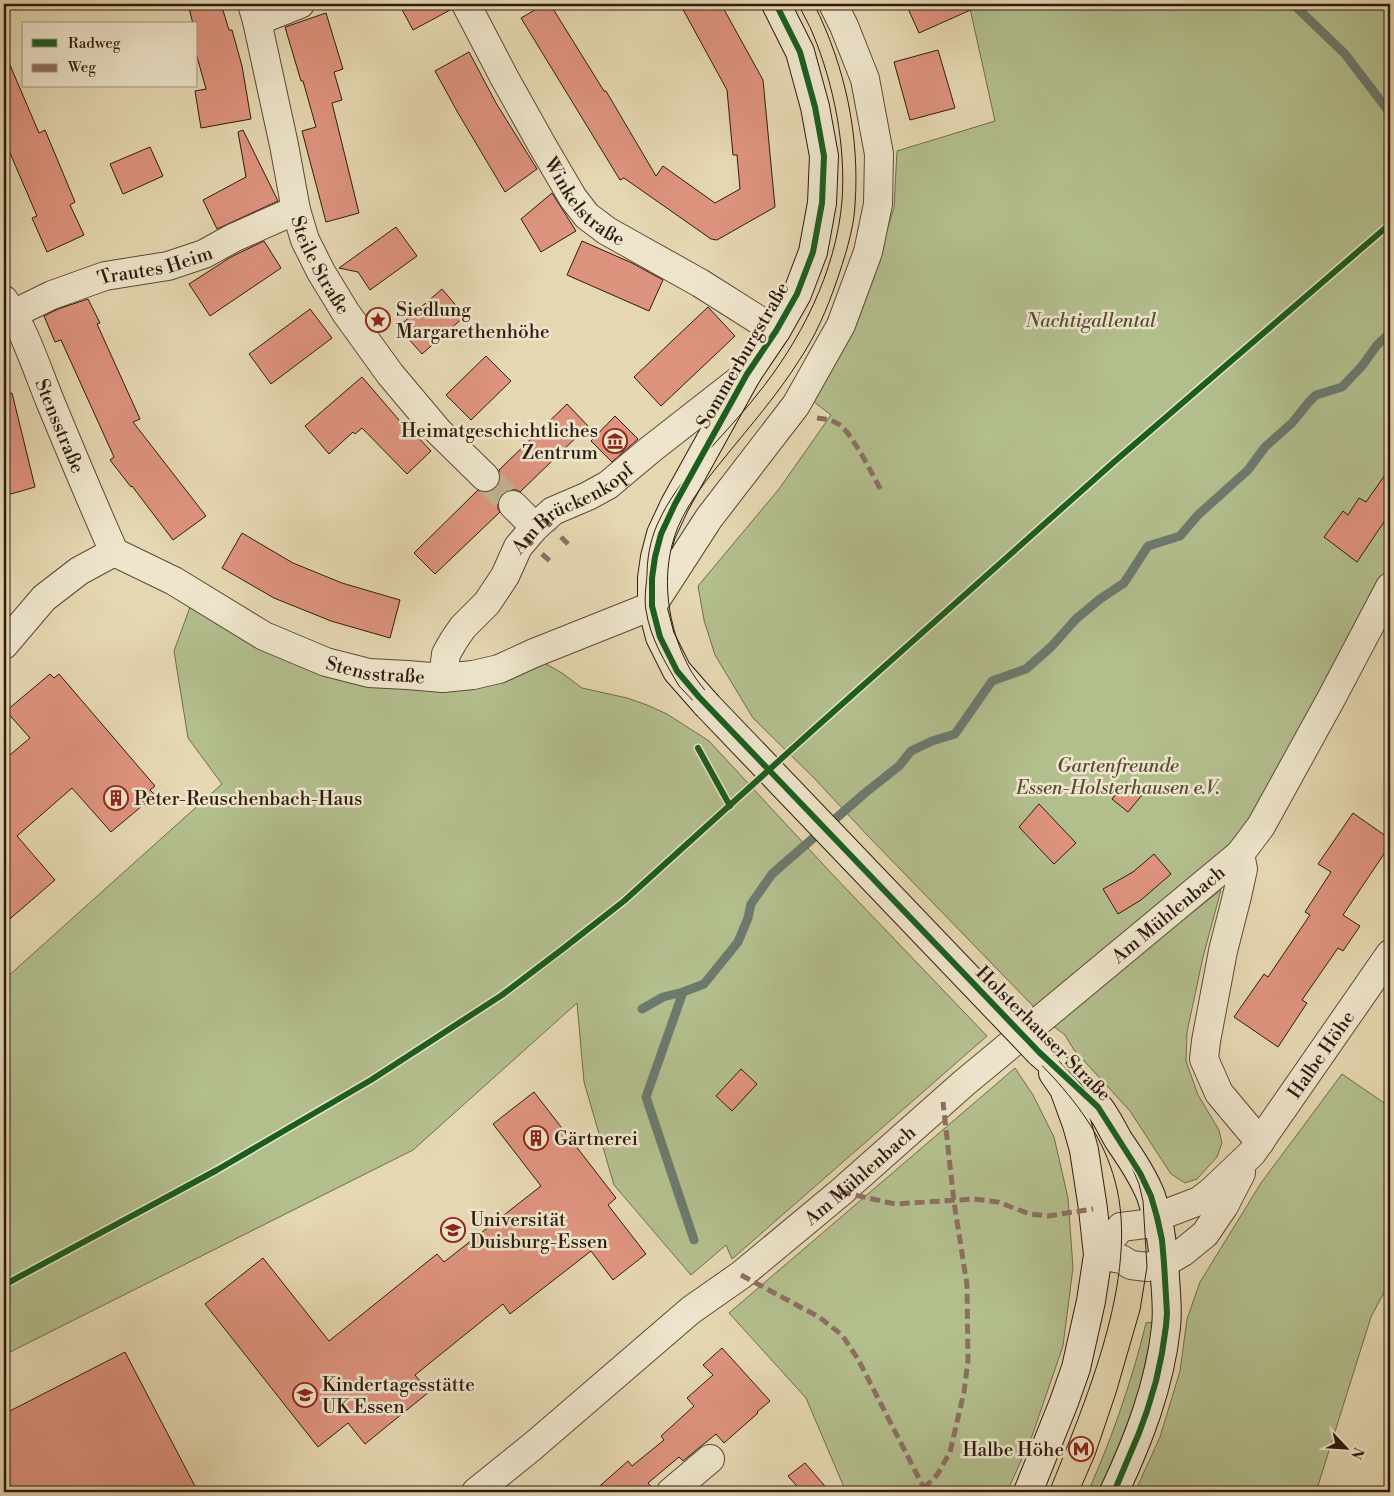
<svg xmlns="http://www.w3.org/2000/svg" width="1394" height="1496" font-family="'Libre Bodoni',serif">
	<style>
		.green { fill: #b3be8d; stroke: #706c4e }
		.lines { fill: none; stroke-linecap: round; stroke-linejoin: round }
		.stream { stroke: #6c7a6e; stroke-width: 9 }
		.building { fill: #de937e; stroke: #2e1b0f }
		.street-tunnel { stroke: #c0b191; stroke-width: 28; stroke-dasharray: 28 14; stroke-linecap: butt }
		.street-casing { stroke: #5c4a38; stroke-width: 30 }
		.secondary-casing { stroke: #2e1b0f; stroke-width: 30 }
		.street { stroke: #eee5cc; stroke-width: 28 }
		.secondary { stroke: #eee5cc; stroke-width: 28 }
		.tram { stroke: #2e1b0f; stroke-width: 1 }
		.secondary-bridge-casing { stroke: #2e1b0f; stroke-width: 30; stroke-linecap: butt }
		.secondary-bridge { stroke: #eee5cc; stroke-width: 28 }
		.quiet { stroke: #8d6e63; stroke-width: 5; stroke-dasharray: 10 5; stroke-linecap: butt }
		.cycleway-casing { stroke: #eee5cc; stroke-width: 9 }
		.cycleway { stroke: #1b5e20; stroke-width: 6 }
		.labels { text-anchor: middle; stroke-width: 5; stroke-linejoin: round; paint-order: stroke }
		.street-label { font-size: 19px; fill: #2e1b0f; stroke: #eee5cc }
		.poi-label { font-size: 19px; fill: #2e1b0f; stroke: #eee5cc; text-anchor: start }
		.park-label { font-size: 19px; font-style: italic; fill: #564c35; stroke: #eee5cc }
	</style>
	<rect width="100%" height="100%" fill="#e5d7b1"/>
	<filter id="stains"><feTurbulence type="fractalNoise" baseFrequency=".004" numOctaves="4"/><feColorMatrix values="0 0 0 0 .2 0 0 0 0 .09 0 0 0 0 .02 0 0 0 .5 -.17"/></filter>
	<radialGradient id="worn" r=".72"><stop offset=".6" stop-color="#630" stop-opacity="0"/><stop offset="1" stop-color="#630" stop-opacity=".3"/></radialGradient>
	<path class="green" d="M 969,4 L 1390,4 L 1390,565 L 1339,666 L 1253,820 L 1215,860 L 1035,1008 L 869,837 L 814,778 L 753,718 L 715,655 L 704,620 L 698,586 L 779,489 L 831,415 L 809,398 L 865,299 L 894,208 L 897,151 L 995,121 Z
		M 193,599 L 370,677 L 534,657 L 562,673 L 582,688 L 627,698 L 647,705 L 667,714 L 709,741 L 832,874 L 987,1036 L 732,1259 L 726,1245 L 691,1275 L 614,1185 L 584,1082 L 577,1003 L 413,1150 L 4,1355 L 4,977 L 6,978 L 222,784 L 188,738 L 174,651 Z
		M 1221,890 L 1203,957 L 1187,1032 L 1186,1061 L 1198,1095 L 1219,1130 L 1222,1143 L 1217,1157 L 1197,1179 L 1185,1183 L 1171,1174 L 1130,1111 L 1074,1050 L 1065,1035 L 1049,1023 Z
		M 1015,1068 L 1033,1095 L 1054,1137 L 1068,1198 L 1073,1268 L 1063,1346 L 1032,1436 L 1007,1492 L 846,1492 L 806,1398 L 729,1313 Z
		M 1342,1074 L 1390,1107 L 1390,1281 L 1371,1317 L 1316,1492 L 1175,1492 L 1173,1490 L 1171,1492 L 1135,1492 L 1160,1437 L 1180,1371 L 1187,1319 L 1200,1282 L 1261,1183 Z
		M 1154,1322 L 1137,1401 L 1113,1463 L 1099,1492 L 1088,1492 C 1112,1438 1132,1381 1146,1323 Z"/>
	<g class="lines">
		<path class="stream" d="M 1293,4 L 1345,54 L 1390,113
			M 683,992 L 646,1097 L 694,1240
			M 642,1009 L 663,997 L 683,992 L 704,984 L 738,942 L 748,918 L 751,904 L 772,874 L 865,793 L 899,766 L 911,751 L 932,741 L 955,734 L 992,681 L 1026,669 L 1051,647 L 1076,619 L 1100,599 L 1124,583 L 1148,546 L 1180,536 L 1198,515 L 1248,470 L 1265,447 L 1292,423 L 1309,402 L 1316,395 L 1342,387 L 1362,366 L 1377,345 L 1390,333"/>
	</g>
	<path class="building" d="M 188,4 L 221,4 L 229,30 L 232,30 L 242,66 L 251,119 L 201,128 L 195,91 L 206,89 L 196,53 L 196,24 L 193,24 Z
		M 399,4 L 450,4 L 452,9 L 413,30 Z
		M 545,4 L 550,4 L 604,91 L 606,91 L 656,176 L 663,166 L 715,203 L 740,189 L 737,155 L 733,155 L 727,90 L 680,4 L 721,4 L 763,80 L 775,207 L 717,240 L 711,239 L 624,178 L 620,180 L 521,18 Z
		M 906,4 L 984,4 L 919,33 Z
		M 326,13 L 343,69 L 334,72 L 342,100 L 332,103 L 359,213 L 326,222 L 302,131 L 316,127 L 303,81 L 301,81 L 285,27 Z
		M 938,50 L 955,108 L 910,120 L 894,62 Z
		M 4,51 L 39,133 L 45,130 L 75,202 L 70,205 L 84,235 L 47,252 L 32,218 L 37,216 L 4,139 Z
		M 469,52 L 496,103 L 537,169 L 505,192 L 458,113 L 435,71 Z
		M 243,130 L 278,201 L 217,229 L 203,200 L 246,177 L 238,132 Z
		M 150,147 L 163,176 L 123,194 L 110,164 Z
		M 552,193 L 576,231 L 541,252 L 521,219 Z
		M 396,227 L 417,256 L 370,290 L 358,272 L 339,268 Z
		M 264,241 L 281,268 L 210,316 L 189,284 L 231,257 Z
		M 582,241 L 632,263 L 663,280 L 649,311 L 567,275 Z
		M 442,289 L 465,316 L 422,354 L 398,327 Z
		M 88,299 L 100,323 L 97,324 L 140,419 L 133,422 L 206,516 L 173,540 L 132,486 L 131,487 L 110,460 L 114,457 L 61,340 L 55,342 L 44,316 L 58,309 Z
		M 708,307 L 735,336 L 661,406 L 634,377 Z
		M 310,309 L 332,338 L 271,384 L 249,354 Z
		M 486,356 L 511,381 L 471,420 L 446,395 Z
		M 362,377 L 411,434 L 413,432 L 431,451 L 407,474 L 362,428 L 355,434 L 353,432 L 329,454 L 305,426 Z
		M 12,393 L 35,487 L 4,496 L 4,394 Z
		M 567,404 L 588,426 L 520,492 L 517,490 L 509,490 L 502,494 L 498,501 L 498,509 L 500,512 L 435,574 L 414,553 L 478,490 L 482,492 L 489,492 L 496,488 L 500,480 L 500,473 L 499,470 Z
		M 615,416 L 638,439 L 612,462 L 591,441 Z
		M 1390,468 L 1390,513 L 1357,562 L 1324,537 L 1343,511 L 1348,515 L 1359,498 L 1366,502 Z
		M 242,533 L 293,563 L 342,583 L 400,600 L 390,638 L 331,621 L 274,598 L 222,568 Z
		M 50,674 L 54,678 L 59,674 L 155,786 L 150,790 L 155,795 L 111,832 L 72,788 L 17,836 L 55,880 L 4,924 L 4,760 L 30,738 L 6,711 Z
		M 1126,782 L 1142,795 L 1128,812 L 1112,799 Z
		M 1039,804 L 1076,843 L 1054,864 L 1019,827 Z
		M 1353,813 L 1390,839 L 1390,845 L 1343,915 L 1360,926 L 1343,951 L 1338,948 L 1302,1000 L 1307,1003 L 1278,1047 L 1234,1017 L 1264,974 L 1268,977 L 1310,915 L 1305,912 L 1331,872 L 1318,864 Z
		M 1154,854 L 1171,874 L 1141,900 L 1118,914 L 1103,889 L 1133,872 Z
		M 741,1069 L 757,1084 L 732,1111 L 716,1096 Z
		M 534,1092 L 616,1198 L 608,1205 L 646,1254 L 613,1280 L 591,1251 L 510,1314 L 503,1304 L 415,1375 L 429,1392 L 365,1444 L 348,1423 L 318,1447 L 205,1304 L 263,1258 L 329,1341 L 437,1254 L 444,1262 L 541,1186 L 493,1124 Z
		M 722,1348 L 770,1401 L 757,1412 L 758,1413 L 724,1443 L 716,1434 L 683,1461 L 679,1457 L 648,1483 L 656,1492 L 593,1492 L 628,1461 L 632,1466 L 664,1440 L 661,1436 L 694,1406 L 687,1398 L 713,1375 L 703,1365 Z
		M 125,1352 L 198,1492 L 4,1492 L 4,1414 Z
		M 805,1463 L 830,1492 L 802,1492 L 788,1476 Z"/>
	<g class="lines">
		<path class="street-tunnel" d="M 485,477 L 513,505"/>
		<defs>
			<g id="street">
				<path id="s1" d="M 252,4 L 257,21 L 284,145 L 296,210 L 305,240 L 321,272 L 346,313 L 390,374 L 438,431 L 485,477"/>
				<path id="s2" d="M 466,4 L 504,77 L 542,145 L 573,198 L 587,216 L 607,231 L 700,283 L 776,331"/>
				<path d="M 257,21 L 300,4"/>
				<path id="s3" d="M 4,300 C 25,330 36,367 50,401 C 71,452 92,502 114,552 L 174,581 L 264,636 L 326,662 L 369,673 L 407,675 L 443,678 L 473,675 L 499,669 L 534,653 L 652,606 L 709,518 L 796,405 L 841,325 L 868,252 L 878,204 L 879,154 L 865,79 L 844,26 L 833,4"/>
				<path id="s4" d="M 13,314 L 52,295 L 105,276 L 168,266 L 204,254 L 233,238 L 296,210"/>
				<path d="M 513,505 L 535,527"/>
				<path d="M 4,645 L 44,598 L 79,571 L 114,552"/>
				<path id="s5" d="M 443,678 L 446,654 L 454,640 L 463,627 L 487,603 L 505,576 L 518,547 L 535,527 L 553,511 L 588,496 L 608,485 L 651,449 L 747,374"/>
				<path d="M 1240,854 L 1243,869 L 1237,896 L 1223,951 L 1206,1041 L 1204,1059 L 1219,1093 L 1260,1142"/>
				<path id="s6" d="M 1098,1255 L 1121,1227 L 1145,1224 L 1157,1217 L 1199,1201 L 1211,1192 L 1252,1153 L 1390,954"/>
				<path d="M 1098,1255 L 1121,1259 L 1131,1265 L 1147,1267 L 1164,1263 L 1183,1252 L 1205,1234 L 1224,1206 L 1241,1173"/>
				<path id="s7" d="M 476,1492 L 533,1446 L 691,1310 L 741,1275 L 841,1192 L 964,1083 L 1240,854 L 1261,826 L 1331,699 L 1390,587"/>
				<path d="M 671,1492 L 710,1459"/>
			</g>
			<path id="secondary" d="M 706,704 L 677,671 L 660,637 L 652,606 L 652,578 L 655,557 L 661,534 L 675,504 L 747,374 L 776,331 L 797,294 L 813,252 L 822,203 L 824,156 L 815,107 L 800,52 L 776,4
				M 1039,1052 C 1058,1069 1079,1086 1097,1105 C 1106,1115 1112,1129 1119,1141 C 1131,1158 1143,1176 1151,1196 C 1160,1222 1164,1250 1165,1278 C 1166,1294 1168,1311 1166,1327 C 1160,1385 1138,1441 1114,1492
				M 1028,1492 L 1064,1402 L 1076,1368 L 1091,1301 L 1098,1255 L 1093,1209 L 1084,1150 L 1077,1125 L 1064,1089 L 1053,1073"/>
		</defs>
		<use href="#street" class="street-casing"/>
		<use href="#secondary" class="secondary-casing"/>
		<use href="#street" class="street"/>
		<use href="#secondary" class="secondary"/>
		<path class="tram" d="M 798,4 C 803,14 809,24 813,34 C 834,85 846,146 842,201 C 836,272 800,342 756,396 C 723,438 679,475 657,525 C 650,541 647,559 647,576 C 646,587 644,600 646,610 C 650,638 665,662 679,686 L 1053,1077 C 1081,1108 1104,1140 1115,1181 C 1141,1276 1084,1404 1049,1492
			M 814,4 C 845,66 860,135 855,205 C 854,229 844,260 836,283 C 827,309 816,335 800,359 C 778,394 751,425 725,457 C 708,478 689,501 678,527 C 659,573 667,628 691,671 C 697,681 705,690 712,699 L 1080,1083 L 1098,1107 L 1117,1136 L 1125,1151 L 1139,1184 L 1143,1201 L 1147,1267 L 1140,1310 L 1116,1393 L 1095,1455 L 1079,1492"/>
		<defs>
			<path id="secondary-bridge" d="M 706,704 L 1039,1052"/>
		</defs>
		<use href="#secondary-bridge" class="secondary-bridge-casing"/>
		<use href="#secondary-bridge" class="secondary-bridge"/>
		<path class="quiet" d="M 817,418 C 825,419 833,420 840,425 C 853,435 872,474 881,490
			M 544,519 L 555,530
			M 561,537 L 568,544
			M 525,538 L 536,548
			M 542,554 L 550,561
			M 841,1192 L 895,1204 L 974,1199 L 998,1202 L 1030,1214 L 1048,1216 L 1093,1209
			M 741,1275 L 819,1317 L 842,1335 L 858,1359 L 926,1492
			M 924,1488 L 937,1475 L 950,1452 L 964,1392 L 968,1361 L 967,1285 L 954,1202 L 943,1102"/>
		<defs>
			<path id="cycleway" d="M 776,4 L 800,52 L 815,107 L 824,156 L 822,203 L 813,252 L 797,294 L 776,331 L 747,374 L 675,504 L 661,534 L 655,557 L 652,578 L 652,606 L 660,637 L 677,671 L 699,697 L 1039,1052 L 1098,1107 L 1140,1173 L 1151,1196 L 1157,1217 L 1162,1240 L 1164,1263 L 1167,1313 L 1166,1326 L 1162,1353 L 1156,1381 L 1147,1411 L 1139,1433 L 1114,1492
				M 698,748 L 730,806
				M 4,1285 L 217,1170 L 371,1080 L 502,995 L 564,948 L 624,901 L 813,730 L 1114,462 L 1390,224"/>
		</defs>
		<use href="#cycleway" class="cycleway-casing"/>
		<use href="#cycleway" class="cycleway"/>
	</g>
	<defs>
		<symbol id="sight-ring" viewBox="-11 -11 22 22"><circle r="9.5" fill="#eee5cc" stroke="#8f2418" stroke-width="1.5"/><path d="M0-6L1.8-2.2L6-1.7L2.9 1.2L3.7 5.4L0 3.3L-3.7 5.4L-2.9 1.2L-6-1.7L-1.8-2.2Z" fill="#8f2418"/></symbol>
		<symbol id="museum-ring" viewBox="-11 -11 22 22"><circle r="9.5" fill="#eee5cc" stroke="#8f2418" stroke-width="1.5"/><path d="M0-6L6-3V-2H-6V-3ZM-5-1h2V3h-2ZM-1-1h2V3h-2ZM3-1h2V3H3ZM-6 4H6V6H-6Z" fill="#8f2418"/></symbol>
		<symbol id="building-ring" viewBox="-11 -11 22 22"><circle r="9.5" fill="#eee5cc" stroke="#8f2418" stroke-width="1.5"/><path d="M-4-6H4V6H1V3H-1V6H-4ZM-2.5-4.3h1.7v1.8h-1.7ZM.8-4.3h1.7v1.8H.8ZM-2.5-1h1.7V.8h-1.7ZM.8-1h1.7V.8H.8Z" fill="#8f2418"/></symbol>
		<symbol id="university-ring" viewBox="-11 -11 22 22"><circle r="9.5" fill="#eee5cc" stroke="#8f2418" stroke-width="1.5"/><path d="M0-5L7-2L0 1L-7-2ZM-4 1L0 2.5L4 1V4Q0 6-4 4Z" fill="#8f2418"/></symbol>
		<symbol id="school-ring" viewBox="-11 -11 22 22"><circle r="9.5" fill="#eee5cc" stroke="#8f2418" stroke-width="1.5"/><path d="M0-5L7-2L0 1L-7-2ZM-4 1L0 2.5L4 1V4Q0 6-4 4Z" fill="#8f2418"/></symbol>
		<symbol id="metro-ring" viewBox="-11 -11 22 22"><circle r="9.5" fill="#eee5cc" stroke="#8f2418" stroke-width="1.5"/><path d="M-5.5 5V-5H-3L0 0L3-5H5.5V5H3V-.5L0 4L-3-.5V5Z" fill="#8f2418"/></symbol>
	</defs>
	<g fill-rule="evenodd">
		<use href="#sight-ring" x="364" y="306" width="28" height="28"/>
		<use href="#museum-ring" x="601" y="427" width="28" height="28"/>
		<use href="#building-ring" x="102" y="784" width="28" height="28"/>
		<use href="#building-ring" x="522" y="1124" width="28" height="28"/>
		<use href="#university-ring" x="439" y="1216" width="28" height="28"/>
		<use href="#school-ring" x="291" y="1381" width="28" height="28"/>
		<use href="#metro-ring" x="1067" y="1435" width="28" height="28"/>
	</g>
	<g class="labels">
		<g class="street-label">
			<text dy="7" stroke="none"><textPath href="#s2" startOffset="232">Winkelstraße</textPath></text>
			<text dy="7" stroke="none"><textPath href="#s4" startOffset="151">Trautes Heim</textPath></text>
			<text dy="7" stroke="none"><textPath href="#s1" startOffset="271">Steile Straße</textPath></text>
			<text transform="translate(742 355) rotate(-60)" y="7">Sommerburgstraße</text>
			<text dy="7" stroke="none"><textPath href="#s3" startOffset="138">Stensstraße</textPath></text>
			<text dy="7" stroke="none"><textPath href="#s5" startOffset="222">Am Brückenkopf</textPath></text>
			<text dy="7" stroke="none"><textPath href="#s3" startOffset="565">Stensstraße</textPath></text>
			<text dy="7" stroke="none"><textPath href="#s7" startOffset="902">Am Mühlenbach</textPath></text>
			<text transform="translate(1044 1033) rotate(45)" y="7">Holsterhauser Straße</text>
			<text dy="7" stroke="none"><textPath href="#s6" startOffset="311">Halbe Höhe</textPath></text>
			<text dy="7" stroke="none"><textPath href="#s7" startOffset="498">Am Mühlenbach</textPath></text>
		</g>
		<g class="poi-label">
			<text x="396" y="316">Siedlung<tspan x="396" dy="22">Margarethenhöhe</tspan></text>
			<text x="598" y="437" text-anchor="end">Heimatgeschichtliches<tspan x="598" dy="22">Zentrum</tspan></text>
			<text x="134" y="805">Peter-Reuschenbach-Haus</text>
			<text x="554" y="1145">Gärtnerei</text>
			<text x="470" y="1226">Universität<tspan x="470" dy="22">Duisburg-Essen</tspan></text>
			<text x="322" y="1391">Kindertagesstätte<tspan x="322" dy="22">UK Essen</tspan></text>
			<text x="1064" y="1456" text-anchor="end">Halbe Höhe</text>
		</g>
		<g class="park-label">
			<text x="1091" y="327">Nachtigallental</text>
			<text x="1118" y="772">Gartenfreunde<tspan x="1118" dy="22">Essen-Holsterhausen e.V.</tspan></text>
		</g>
	</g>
	<rect width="1394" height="1496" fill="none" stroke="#e5d7b1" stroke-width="20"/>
	<rect x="5" y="5" width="1384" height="1486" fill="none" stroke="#2e1b0f" stroke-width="2.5"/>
	<rect x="10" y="10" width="1374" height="1476" fill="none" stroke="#2e1b0f"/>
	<rect x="22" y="22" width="175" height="65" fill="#eee5cc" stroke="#a19480"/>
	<rect x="32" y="39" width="25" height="8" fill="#1b5e20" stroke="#a19480"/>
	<text x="68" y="48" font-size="15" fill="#2e1b0f">Radweg</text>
	<rect x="32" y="64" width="25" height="8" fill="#8d6e63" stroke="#a19480"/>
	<text x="68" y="72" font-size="15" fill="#2e1b0f">Weg</text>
	<g transform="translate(1346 1448) rotate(115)" stroke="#eee5cc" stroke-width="4" paint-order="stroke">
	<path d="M0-4L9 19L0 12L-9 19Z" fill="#2e1b0f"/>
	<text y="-8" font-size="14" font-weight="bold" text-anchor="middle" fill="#2e1b0f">N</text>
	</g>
	<rect width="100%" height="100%" filter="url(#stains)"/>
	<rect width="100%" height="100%" fill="url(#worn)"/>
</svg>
